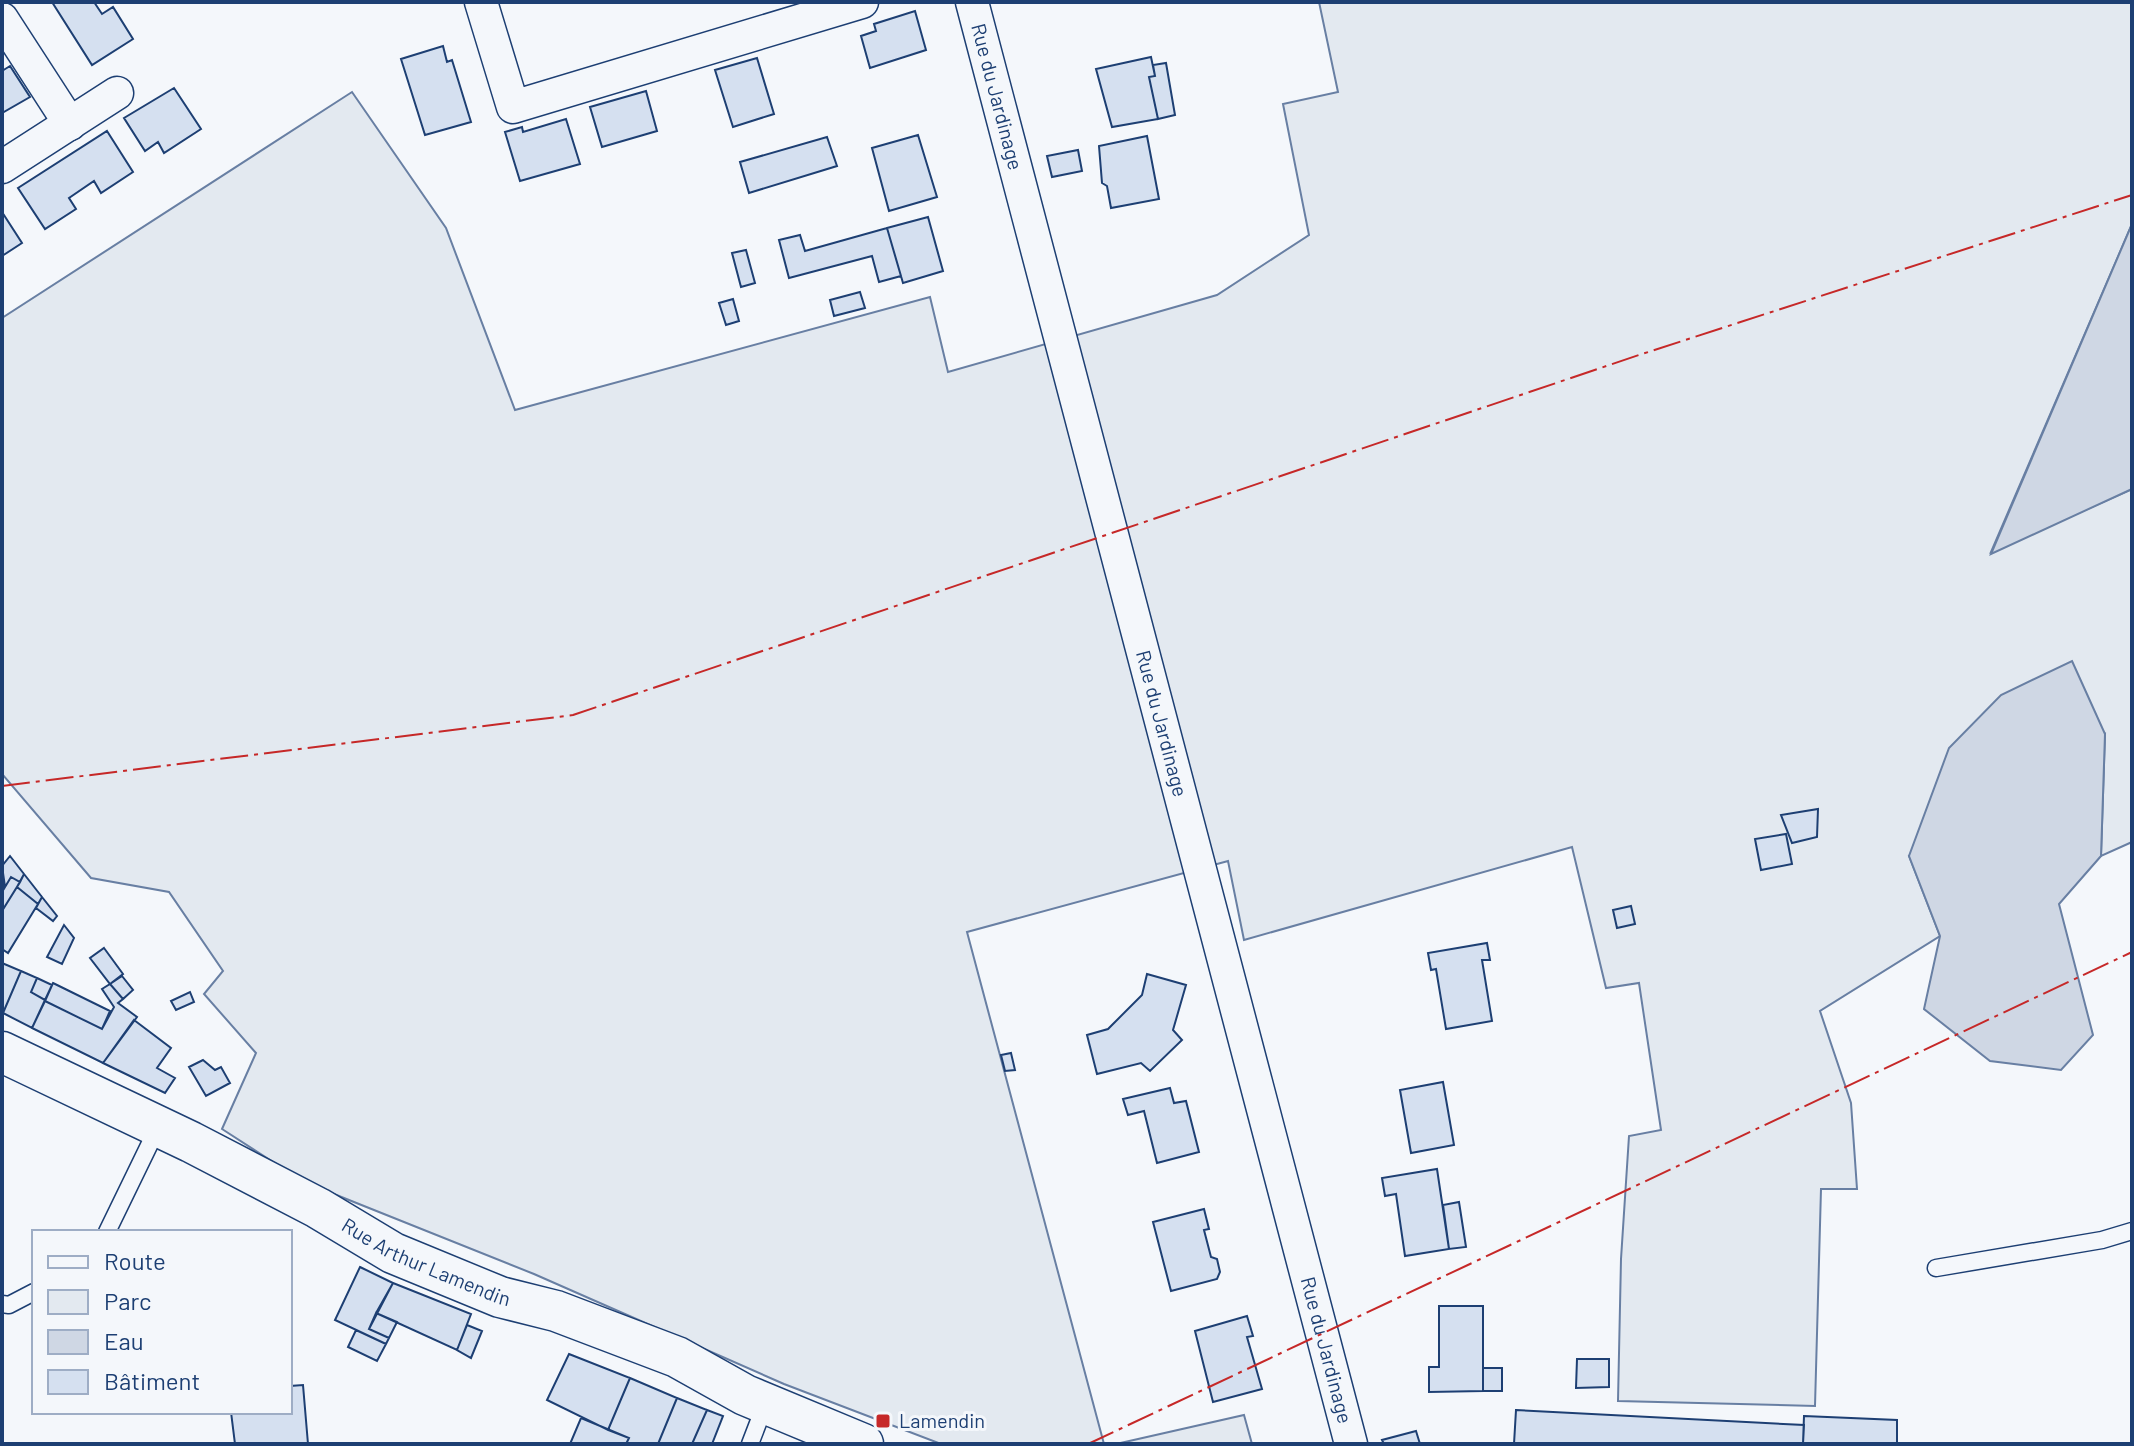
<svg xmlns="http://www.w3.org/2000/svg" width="2134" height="1446" font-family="Barlow,sans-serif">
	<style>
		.green { fill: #e3e9f0; stroke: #687fa3; stroke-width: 2 }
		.water { fill: #cfd7e4; stroke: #687fa3; stroke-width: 2 }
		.building { fill: #d5e0f0; stroke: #1d3f73; stroke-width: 2 }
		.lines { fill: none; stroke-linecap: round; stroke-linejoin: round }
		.service-casing { stroke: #1d3f73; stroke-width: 19 }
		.minor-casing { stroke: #1d3f73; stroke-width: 35 }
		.tertiary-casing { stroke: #1d3f73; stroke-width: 43 }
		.service { stroke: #f4f7fb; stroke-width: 16 }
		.minor { stroke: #f4f7fb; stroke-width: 32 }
		.tertiary { stroke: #f4f7fb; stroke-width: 40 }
		.power { stroke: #c62828; stroke-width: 2; stroke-dasharray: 28 6 4 6; stroke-linecap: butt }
		.poi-dot { fill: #c62828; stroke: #f4f7fb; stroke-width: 3 }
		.labels { text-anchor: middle; stroke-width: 6; stroke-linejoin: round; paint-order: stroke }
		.street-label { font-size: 20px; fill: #1d3f73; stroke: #f4f7fb }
		.poi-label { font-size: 20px; fill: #1d3f73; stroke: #f4f7fb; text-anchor: start }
	</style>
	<rect width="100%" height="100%" fill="#f4f7fb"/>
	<path class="green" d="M 1319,2 L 2132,2 L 2132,224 L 1991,552 L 2132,489 L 2132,842 L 2101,856 L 2105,734 L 1909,856 L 1940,936 L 1820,1011 L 1851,1103 L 1857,1189 L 1821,1189 L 1815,1406 L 1618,1401 L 1621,1259 L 1629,1136 L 1661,1130 L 1639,983 L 1606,988 L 1572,847 L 1244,940 L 1228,861 L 967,932 L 1104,1444 L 941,1444 L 784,1384 L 534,1274 L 304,1182 L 222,1129 L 256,1053 L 204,994 L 223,971 L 169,892 L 91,878 L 2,774 L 2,318 L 352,92 L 446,228 L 515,410 L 930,297 L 948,372 L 1217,295 L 1309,235 L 1283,104 L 1338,92 Z
		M 1244,1415 L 1252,1444 L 1116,1444 Z"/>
	<path class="water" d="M 2132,224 L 2132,489 L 1991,554 Z
		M 2072,661 L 2105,734 L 2101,856 L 2059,904 L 2093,1035 L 2061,1070 L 1990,1061 L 1924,1009 L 1940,936 L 1909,856 L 1949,748 L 2001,695 Z"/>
	<path class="building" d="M 52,2 L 94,2 L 102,14 L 113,7 L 133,39 L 92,65 Z
		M 915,11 L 926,50 L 870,68 L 861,36 L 876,31 L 874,24 Z
		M 443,46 L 447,62 L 452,60 L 471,122 L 425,135 L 401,59 Z
		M 1151,57 L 1155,76 L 1149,77 L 1158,119 L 1112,127 L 1096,69 Z
		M 757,58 L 774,114 L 733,127 L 715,70 Z
		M 1166,63 L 1175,115 L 1158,119 L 1149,77 L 1155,76 L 1153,65 Z
		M 10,66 L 30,97 L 2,113 L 2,71 Z
		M 174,88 L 201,129 L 164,153 L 158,142 L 145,151 L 124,118 Z
		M 646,91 L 657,131 L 602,147 L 590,107 Z
		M 566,119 L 580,164 L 520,181 L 505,132 L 522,127 L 523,132 Z
		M 107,131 L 133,172 L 101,193 L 94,181 L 69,198 L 76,209 L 45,229 L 18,188 Z
		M 918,135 L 937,197 L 889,211 L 872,148 Z
		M 1147,136 L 1159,199 L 1111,208 L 1107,186 L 1102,183 L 1099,146 Z
		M 827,137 L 837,166 L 749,193 L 740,162 Z
		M 1078,150 L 1082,171 L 1052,177 L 1047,156 Z
		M 2,212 L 22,243 L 2,256 Z
		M 928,217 L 943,271 L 903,283 L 887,228 Z
		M 887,228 L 901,276 L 879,282 L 872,256 L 789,278 L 779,240 L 800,235 L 805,251 Z
		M 746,250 L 755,283 L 741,287 L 732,253 Z
		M 860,292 L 865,308 L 834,316 L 830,300 Z
		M 733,299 L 739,321 L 726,325 L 719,303 Z
		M 1818,809 L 1817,837 L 1792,843 L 1781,815 Z
		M 1786,834 L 1792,864 L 1761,870 L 1755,839 Z
		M 10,856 L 24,874 L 20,882 L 11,877 L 5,887 L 2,866 Z
		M 24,874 L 42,897 L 38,904 L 17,887 Z
		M 11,877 L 20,882 L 2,911 L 2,892 Z
		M 17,887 L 38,904 L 8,953 L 2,949 L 2,911 Z
		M 42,897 L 57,916 L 53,921 L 36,908 Z
		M 1631,906 L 1635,924 L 1617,928 L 1613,910 Z
		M 64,925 L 74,938 L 62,964 L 47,957 Z
		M 1487,943 L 1490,960 L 1482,960 L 1492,1021 L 1446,1029 L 1436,969 L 1431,970 L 1428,953 Z
		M 104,948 L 123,974 L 110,984 L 90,958 Z
		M 2,963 L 21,971 L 3,1013 L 2,1013 Z
		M 21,971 L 37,978 L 31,992 L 45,1000 L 32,1028 L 3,1013 Z
		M 1147,974 L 1186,985 L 1173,1030 L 1182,1040 L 1150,1071 L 1141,1063 L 1097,1074 L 1087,1035 L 1108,1029 L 1142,995 Z
		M 122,976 L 133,990 L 123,999 L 110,984 Z
		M 37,978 L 52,985 L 45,1000 L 31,992 Z
		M 53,983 L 110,1011 L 102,1029 L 45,1001 Z
		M 110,984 L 123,999 L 118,1003 L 137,1017 L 103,1063 L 32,1028 L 45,1001 L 102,1029 L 114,1007 L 102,989 Z
		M 190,992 L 194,1002 L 176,1010 L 171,1001 Z
		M 134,1020 L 171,1048 L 157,1068 L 175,1078 L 165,1093 L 103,1063 Z
		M 1011,1053 L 1015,1070 L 1005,1071 L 1001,1055 Z
		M 203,1060 L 215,1070 L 221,1067 L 230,1083 L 206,1096 L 189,1067 Z
		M 1443,1082 L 1454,1145 L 1411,1153 L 1400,1090 Z
		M 1170,1088 L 1174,1103 L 1186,1101 L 1199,1152 L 1157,1163 L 1144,1111 L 1128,1115 L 1123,1099 Z
		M 1437,1169 L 1449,1249 L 1405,1256 L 1396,1194 L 1385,1196 L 1382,1178 Z
		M 1459,1202 L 1466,1247 L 1449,1249 L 1443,1205 Z
		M 1204,1209 L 1209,1229 L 1204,1230 L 1211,1257 L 1217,1259 L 1220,1272 L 1217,1279 L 1171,1291 L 1153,1222 Z
		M 360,1267 L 393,1283 L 369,1329 L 389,1338 L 386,1344 L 335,1320 Z
		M 393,1283 L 471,1314 L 457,1350 L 376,1313 Z
		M 1439,1306 L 1483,1306 L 1483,1391 L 1429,1392 L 1429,1367 L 1439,1367 Z
		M 376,1313 L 397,1322 L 389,1338 L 369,1329 Z
		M 1247,1316 L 1253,1336 L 1247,1337 L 1262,1389 L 1213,1402 L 1195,1331 Z
		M 467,1325 L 482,1331 L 471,1358 L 457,1350 Z
		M 356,1330 L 386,1344 L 377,1361 L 348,1347 Z
		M 569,1354 L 630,1378 L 608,1430 L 547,1400 Z
		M 1577,1359 L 1609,1359 L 1609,1387 L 1576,1388 Z
		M 1483,1368 L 1502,1368 L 1502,1391 L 1483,1391 Z
		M 630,1378 L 677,1398 L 658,1444 L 626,1444 L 629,1438 L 608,1430 Z
		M 303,1385 L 308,1444 L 235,1444 L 231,1412 L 290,1412 L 290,1386 Z
		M 677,1398 L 707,1410 L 692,1444 L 658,1444 Z
		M 707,1410 L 723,1416 L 712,1444 L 692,1444 Z
		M 1516,1410 L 1804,1425 L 1803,1444 L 1514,1444 Z
		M 1804,1416 L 1897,1420 L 1897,1444 L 1803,1444 Z
		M 581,1418 L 629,1438 L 626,1444 L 570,1444 Z
		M 1416,1431 L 1420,1444 L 1384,1444 L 1382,1440 Z"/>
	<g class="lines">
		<defs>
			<path id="service" d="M 107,1232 L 158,1127
				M 1936,1268 L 2102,1240 L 2132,1231
				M 2,1304 L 9,1305 L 34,1292
				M 750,1444 L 765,1405"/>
			<g id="minor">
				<path d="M 481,2 L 513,107 L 862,2"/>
				<path id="s1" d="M 972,2 L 1351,1444"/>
				<path d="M 2,19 L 70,124"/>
				<path d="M 2,167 L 117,93"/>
			</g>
			<g id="tertiary">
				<path id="s2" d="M 2,1052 L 191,1142 L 318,1208 L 393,1253 L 500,1297 L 556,1311 L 677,1357 L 745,1395 L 863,1444"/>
			</g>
		</defs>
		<use href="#service" class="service-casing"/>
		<use href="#minor" class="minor-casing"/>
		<use href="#tertiary" class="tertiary-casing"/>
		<use href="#service" class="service"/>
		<use href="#minor" class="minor"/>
		<use href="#tertiary" class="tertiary"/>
		<path class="power" d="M 2,786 L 573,715 L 1639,355 L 2132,195
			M 1088,1444 L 2132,952"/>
	</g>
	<rect class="poi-dot" x="875" y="1413" width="16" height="16" rx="4"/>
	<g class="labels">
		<g class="street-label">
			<text dy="7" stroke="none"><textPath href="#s1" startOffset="98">Rue du Jardinage</textPath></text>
			<text dy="7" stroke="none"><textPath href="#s1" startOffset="746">Rue du Jardinage</textPath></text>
			<text dy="7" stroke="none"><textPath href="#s2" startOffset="474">Rue Arthur Lamendin</textPath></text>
			<text dy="7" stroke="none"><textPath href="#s1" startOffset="1394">Rue du Jardinage</textPath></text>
		</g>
		<g class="poi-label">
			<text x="899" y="1428">Lamendin</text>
		</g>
	</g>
	<rect width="2134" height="1446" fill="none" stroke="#1d3f73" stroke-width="8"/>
	<rect x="32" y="1230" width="260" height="184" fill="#f4f7fb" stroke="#9eadc5" stroke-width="2"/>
	<rect x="48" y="1256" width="40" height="12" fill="#f4f7fb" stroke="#9eadc5" stroke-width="2"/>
	<text x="104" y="1270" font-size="24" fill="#1d3f73">Route</text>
	<rect x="48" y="1290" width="40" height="24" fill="#e3e9f0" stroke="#9eadc5" stroke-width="2"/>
	<text x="104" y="1310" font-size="24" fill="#1d3f73">Parc</text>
	<rect x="48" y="1330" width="40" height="24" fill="#cfd7e4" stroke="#9eadc5" stroke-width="2"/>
	<text x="104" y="1350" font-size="24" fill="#1d3f73">Eau</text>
	<rect x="48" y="1370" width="40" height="24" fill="#d5e0f0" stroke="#9eadc5" stroke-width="2"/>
	<text x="104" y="1390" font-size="24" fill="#1d3f73">Bâtiment</text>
</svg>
